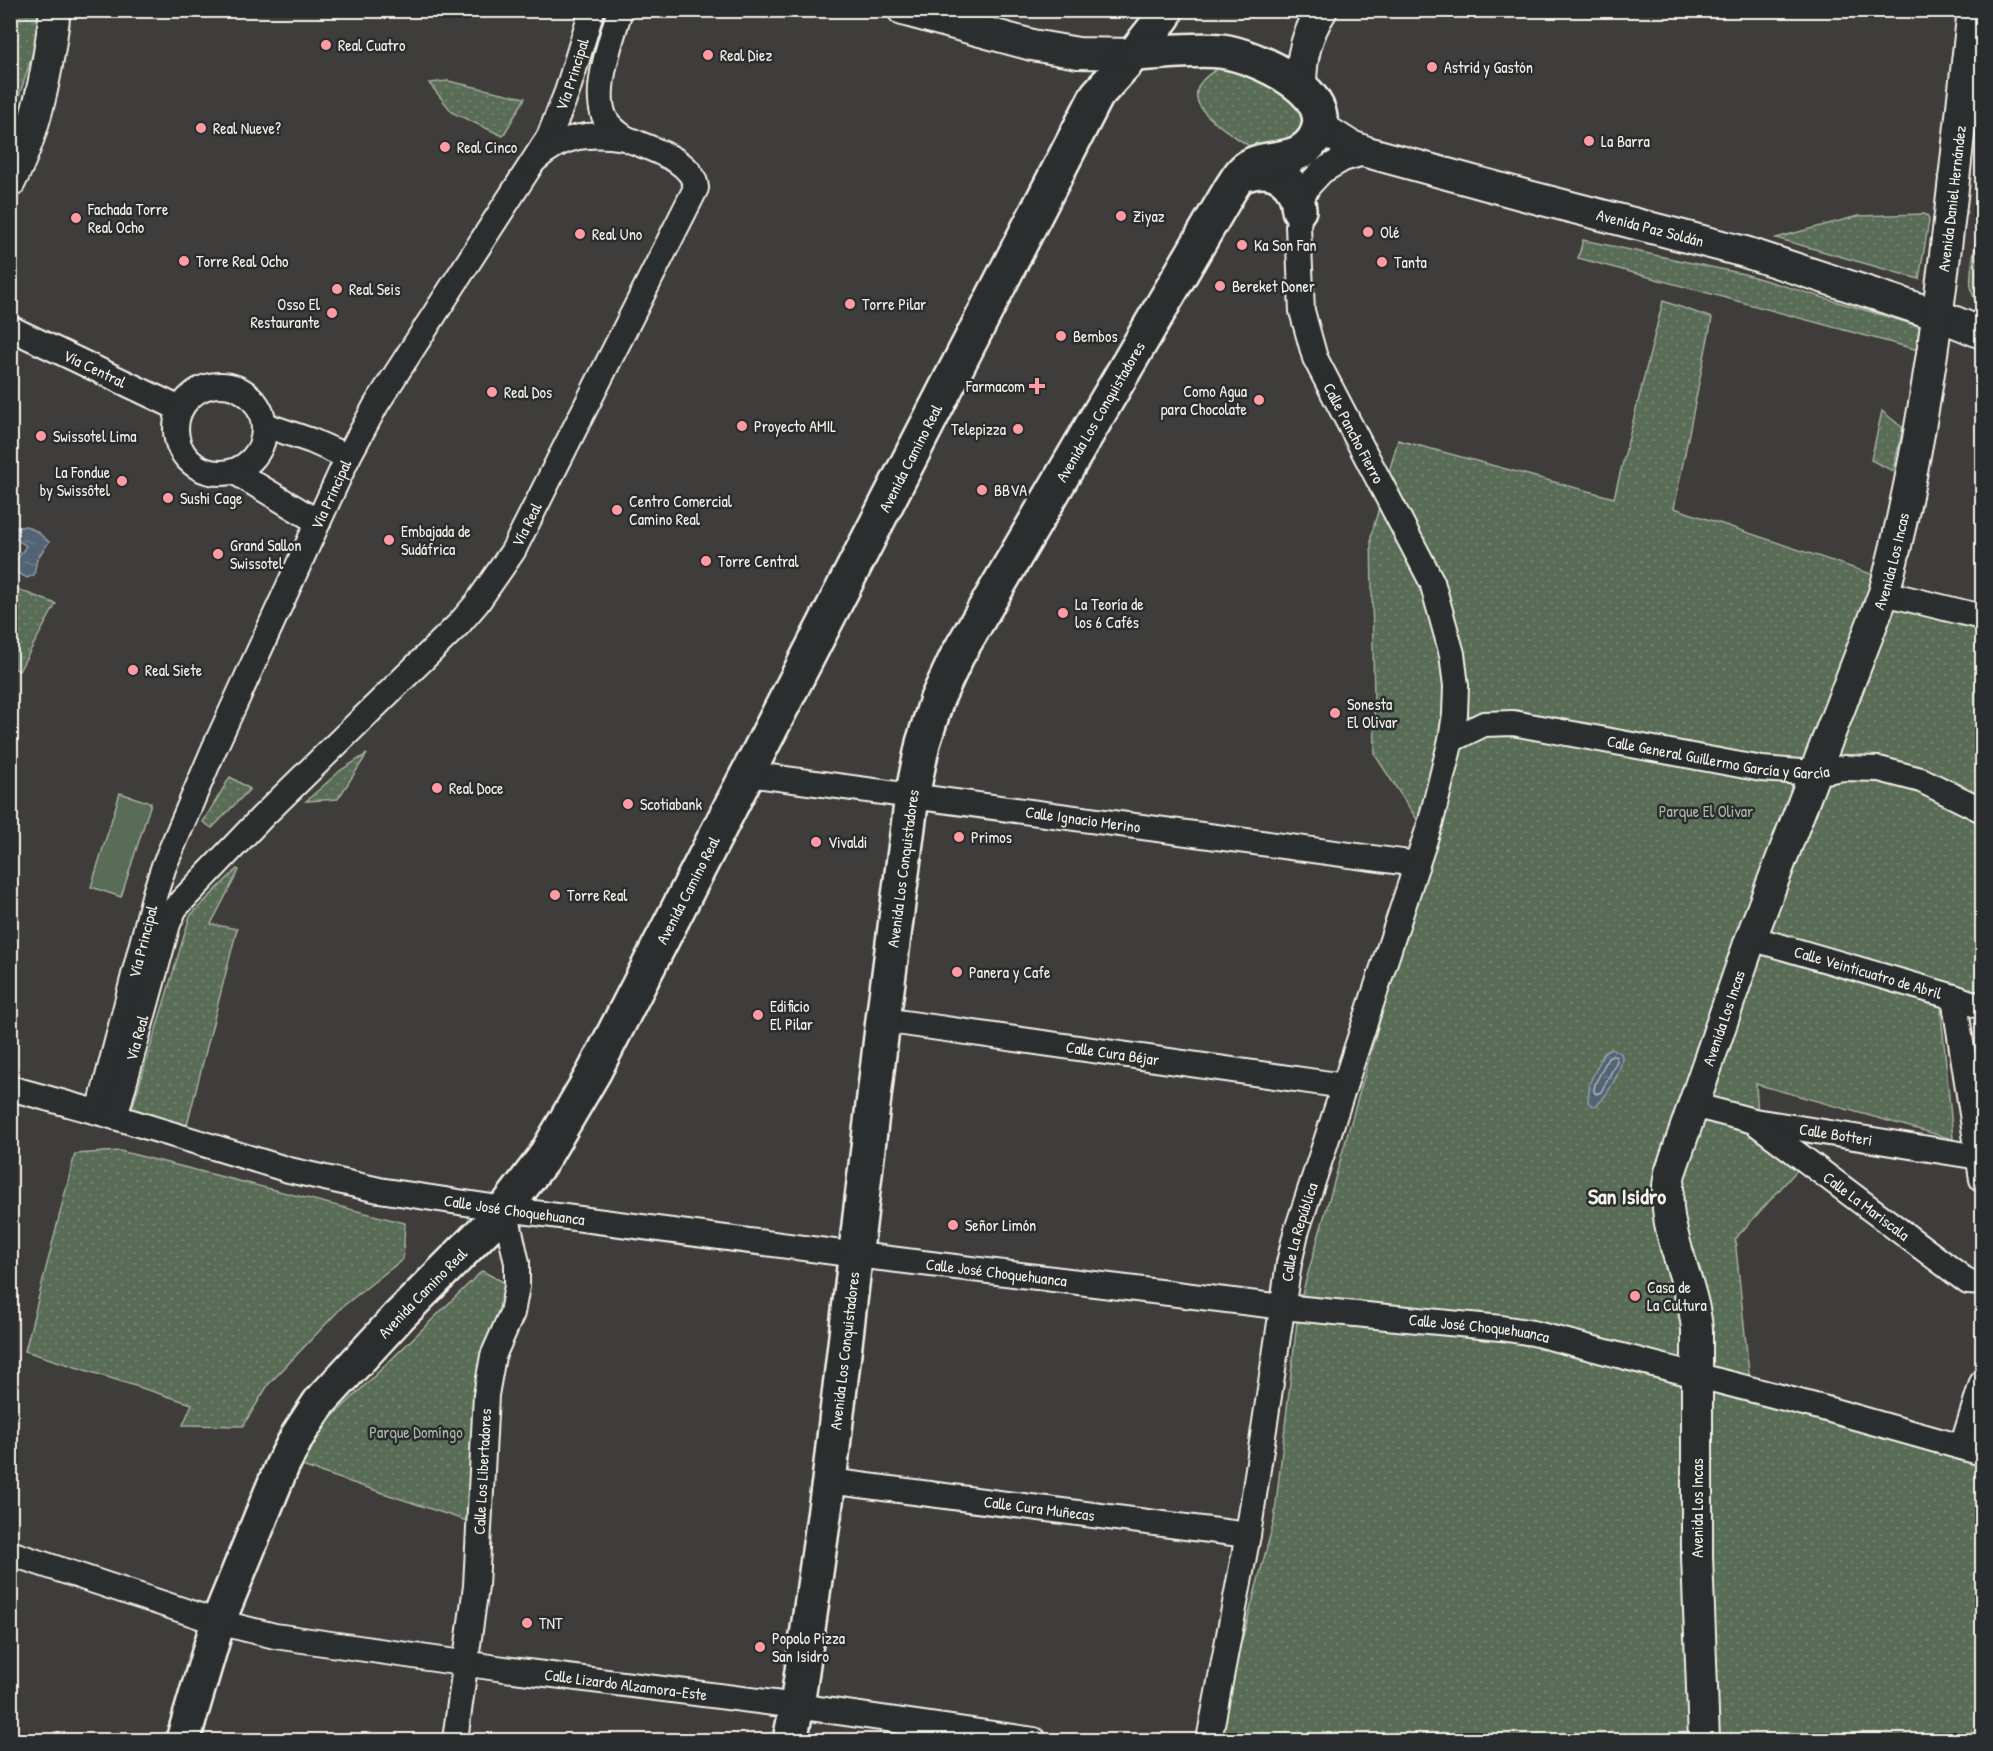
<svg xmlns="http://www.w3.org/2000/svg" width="1993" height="1751" font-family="'Patrick Hand',sans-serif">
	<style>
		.grass { fill: url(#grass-dots); stroke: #a6ae9f; stroke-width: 1.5 }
		.pitch { fill: #596c56; stroke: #a6ae9f; stroke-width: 1.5 }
		.water { fill: url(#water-ripples); stroke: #929ca2; stroke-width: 1.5 }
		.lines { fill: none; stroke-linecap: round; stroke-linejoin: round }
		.shore { stroke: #b3b9ba; stroke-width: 1.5 }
		.minor-casing { stroke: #f4f1e8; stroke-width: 28 }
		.tertiary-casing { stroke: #f4f1e8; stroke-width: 34 }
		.secondary-casing { stroke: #f4f1e8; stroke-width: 38 }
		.minor { stroke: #2a2d2e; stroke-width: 24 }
		.tertiary { stroke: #2a2d2e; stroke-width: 30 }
		.secondary { stroke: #2a2d2e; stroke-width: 33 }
		.poi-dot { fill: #ff9aa2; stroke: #2a2d2e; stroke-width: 2 }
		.labels { text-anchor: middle; stroke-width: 5; stroke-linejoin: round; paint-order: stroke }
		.poi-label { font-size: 16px; fill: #f4f1e8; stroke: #2a2d2e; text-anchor: start }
		.street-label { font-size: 16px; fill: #f4f1e8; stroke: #2a2d2e }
		.park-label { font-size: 16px; fill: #aeb5a6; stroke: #2a2d2e }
		.district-label { font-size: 22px; font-weight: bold; fill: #f4f1e8; stroke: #2a2d2e }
	</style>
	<defs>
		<pattern id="grass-dots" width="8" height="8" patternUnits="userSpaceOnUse" patternTransform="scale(1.5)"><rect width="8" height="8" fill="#596c56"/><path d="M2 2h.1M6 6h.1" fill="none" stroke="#71816e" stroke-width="1.8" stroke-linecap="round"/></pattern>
		<pattern id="water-ripples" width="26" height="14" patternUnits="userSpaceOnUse" patternTransform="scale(1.5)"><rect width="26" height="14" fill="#516474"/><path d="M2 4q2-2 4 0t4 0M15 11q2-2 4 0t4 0" fill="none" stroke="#6b7b88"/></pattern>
	</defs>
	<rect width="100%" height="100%" fill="#3f3d3b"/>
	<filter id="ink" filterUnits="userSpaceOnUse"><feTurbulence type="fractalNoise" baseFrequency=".0167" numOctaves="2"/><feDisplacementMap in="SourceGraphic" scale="12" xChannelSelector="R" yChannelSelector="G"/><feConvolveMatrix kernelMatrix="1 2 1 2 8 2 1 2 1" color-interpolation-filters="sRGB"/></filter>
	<g filter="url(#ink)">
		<path class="grass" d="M 12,11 L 46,11 L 11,122 L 10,16 Z
			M 1217,69 C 1245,74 1298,85 1302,120 C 1303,126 1301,133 1301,139 L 1264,155 C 1249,146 1203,119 1198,102 C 1192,86 1206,76 1217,69 Z
			M 448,81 L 525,98 L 503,136 L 453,113 L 429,83 Z
			M 1924,214 L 1928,216 L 1929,221 L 1919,279 L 1776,238 L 1858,216 Z
			M 1976,237 L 1982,242 L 1982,308 C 1962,293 1974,259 1976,237 Z
			M 1583,240 L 1744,274 L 1928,329 L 1922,351 L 1578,258 Z
			M 1663,301 L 1712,318 L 1674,508 L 1982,611 L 1982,994 L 1951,983 L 1941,1011 L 1953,1139 L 1756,1084 L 1758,1117 L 1799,1168 L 1735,1239 L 1751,1392 L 1982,1460 L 1982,1740 L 1215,1740 L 1274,1521 L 1299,1305 L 1431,841 L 1375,755 L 1371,536 L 1398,440 L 1614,498 Z
			M 1882,411 L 1903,428 L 1893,471 L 1871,460 Z
			M 11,587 L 56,604 L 19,671 L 11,666 Z
			M 367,754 L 338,799 L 306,801 L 341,770 Z
			M 230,777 L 250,789 L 212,828 L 203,822 Z
			M 237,869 L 239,870 L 211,924 L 237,929 L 186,1129 L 132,1109 L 190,916 Z
			M 120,1151 L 405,1223 L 403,1259 L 342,1307 L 268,1385 L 243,1426 L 183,1425 L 192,1404 L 25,1351 L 75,1154 Z
			M 482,1271 L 507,1284 L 470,1522 L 302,1466 L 317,1432 Z"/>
		<path class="pitch" d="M 120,793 L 151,803 L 121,897 L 91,887 Z"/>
		<path class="water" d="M 26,526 L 36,531 L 49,542 L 37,559 L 34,575 L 27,578 L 14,571 L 12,567 L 26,546 L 15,538 L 15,528 Z
			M 1611,1049 L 1621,1053 C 1626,1065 1607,1096 1597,1105 L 1592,1106 L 1588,1102 L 1590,1082 L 1604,1053 Z"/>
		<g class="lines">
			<path class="shore" d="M 1612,1055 L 1616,1057 L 1617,1061 L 1601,1092 L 1596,1094 L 1594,1091 L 1595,1084 L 1608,1058 Z"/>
			<defs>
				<g id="minor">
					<path d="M 620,10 C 612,38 592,91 605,118 C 609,127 618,133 625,138"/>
					<path id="s1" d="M 10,328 L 180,409"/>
					<circle cx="220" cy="429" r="44"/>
					<path d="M 265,425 L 312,441 L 348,457"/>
					<path d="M 235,472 L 318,522"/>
					<path d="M 1884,593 L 1982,617"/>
					<path id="s2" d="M 1451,740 L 1484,724 L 1513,723 L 1762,769 L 1814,773 L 1844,768 L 1879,769 L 1921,780 L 1982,810"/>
					<path id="s3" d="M 748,774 L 1417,864"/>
					<path id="s4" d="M 1751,938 L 1954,997 L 1982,1007"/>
					<path d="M 1954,997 L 1982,1179"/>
					<path id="s5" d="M 883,1020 L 1344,1086"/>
					<path id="s6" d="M 10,1088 L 115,1117 L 289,1170 L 379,1190 L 505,1209 L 857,1255 L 1283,1307 L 1501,1328 L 1533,1333 L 1823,1408 L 1982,1453"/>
					<path id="s7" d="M 1693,1105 L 1754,1121 L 1979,1157"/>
					<path id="s8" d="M 99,1112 L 155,893 L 164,866 L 214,749 L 348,457 L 376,405 L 549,137 L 567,92 L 592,10"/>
					<path id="s9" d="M 115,1117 L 168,924 L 175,908 L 262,817 L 459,624 L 477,603 L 513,551 L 696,188 C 693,159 649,149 625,138 C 590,132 562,135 535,160"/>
					<path id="s10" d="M 1756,1123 L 1968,1282 L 1982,1283"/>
					<path d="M 1962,1447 L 1982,1383"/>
					<path id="s11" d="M 829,1481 L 1248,1535"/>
					<path id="s12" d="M 10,1553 L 218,1622 L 275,1636 L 497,1668 L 797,1706 L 1034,1740"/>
					<path id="s13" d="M 455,1740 L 476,1586 L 486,1395 L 493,1356 L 512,1313 L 517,1286 L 517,1263 L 505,1209"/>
					<path id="s14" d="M 1209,1740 L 1248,1535 L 1289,1263 L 1296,1233 L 1431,821 L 1451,740 L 1455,714 L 1456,686 L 1452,654 L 1432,582 L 1315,358 L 1302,311 L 1298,226 L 1302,198 L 1308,186 L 1322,171 L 1343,159 L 1367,152"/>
				</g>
				<g id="tertiary">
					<path d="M 903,10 L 1032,45 L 1078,53 L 1134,54"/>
					<path d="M 1301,86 C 1301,58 1306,35 1322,10"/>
					<path id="s15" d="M 1319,126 L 1349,145 L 1367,152 L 1524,195 L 1745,252 L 1938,315 L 1982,333"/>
					<path d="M 10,182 C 37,130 48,69 55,10"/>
					<path id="s16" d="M 1704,1740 L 1697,1557 L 1697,1329 C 1692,1274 1658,1228 1670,1173 L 1751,938 L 1884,593 C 1935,403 1950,205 1973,10"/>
				</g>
				<g id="secondary">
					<path d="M 1246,174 C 1275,164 1297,181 1299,210"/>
					<path id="s17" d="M 183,1740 L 218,1622 L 282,1466 L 298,1435 L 319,1403 L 399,1316 L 505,1209 L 543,1159 L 594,1072 L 1097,95 L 1134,54 L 1164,16 L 1166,10"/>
					<path id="s18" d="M 790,1740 L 797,1706 L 829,1481 L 883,1020 L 912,796 L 923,743 L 937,699 L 957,656 L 1231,188 C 1236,181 1241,171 1248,167 C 1266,154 1297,165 1314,139 C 1344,94 1254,55 1221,51 C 1193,48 1163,53 1134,54"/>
				</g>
			</defs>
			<use href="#minor" class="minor-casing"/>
			<use href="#tertiary" class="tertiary-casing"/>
			<use href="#secondary" class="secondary-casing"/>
			<use href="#minor" class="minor"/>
			<use href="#tertiary" class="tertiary"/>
			<use href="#secondary" class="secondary"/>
		</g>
	</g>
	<g class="poi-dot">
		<circle cx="326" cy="45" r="6"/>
		<circle cx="708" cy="55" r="6"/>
		<circle cx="1432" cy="67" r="6"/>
		<circle cx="201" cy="128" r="6"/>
		<circle cx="1589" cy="141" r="6"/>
		<circle cx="445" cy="147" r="6"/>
		<circle cx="1121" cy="216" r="6"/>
		<circle cx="76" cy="218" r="6"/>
		<circle cx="1368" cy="232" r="6"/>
		<circle cx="580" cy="234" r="6"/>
		<circle cx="1242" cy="245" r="6"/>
		<circle cx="184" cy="261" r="6"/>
		<circle cx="1382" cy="262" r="6"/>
		<circle cx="1220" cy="286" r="6"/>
		<circle cx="337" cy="289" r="6"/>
		<circle cx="850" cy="304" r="6"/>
		<circle cx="332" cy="313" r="6"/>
		<circle cx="1061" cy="336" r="6"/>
		<path d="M1034 377h6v6h6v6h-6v6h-6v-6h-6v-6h6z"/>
		<circle cx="492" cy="392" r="6"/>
		<circle cx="1259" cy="400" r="6"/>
		<circle cx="742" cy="426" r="6"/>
		<circle cx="1018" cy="429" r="6"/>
		<circle cx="41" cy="436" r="6"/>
		<circle cx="122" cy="481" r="6"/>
		<circle cx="982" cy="490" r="6"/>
		<circle cx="168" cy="498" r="6"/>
		<circle cx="617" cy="510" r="6"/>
		<circle cx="389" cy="540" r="6"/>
		<circle cx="218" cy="554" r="6"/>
		<circle cx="706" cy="561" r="6"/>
		<circle cx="1063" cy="613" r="6"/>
		<circle cx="133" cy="670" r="6"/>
		<circle cx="1335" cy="713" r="6"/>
		<circle cx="437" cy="788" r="6"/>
		<circle cx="628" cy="804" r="6"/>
		<circle cx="959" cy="837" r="6"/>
		<circle cx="816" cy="842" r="6"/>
		<circle cx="555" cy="895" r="6"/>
		<circle cx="957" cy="972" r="6"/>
		<circle cx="758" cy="1015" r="6"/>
		<circle cx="953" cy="1225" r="6"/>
		<circle cx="1635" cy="1296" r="6"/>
		<circle cx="527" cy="1623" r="6"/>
		<circle cx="760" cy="1647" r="6"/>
	</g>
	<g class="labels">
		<g class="poi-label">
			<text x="338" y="51">Real Cuatro</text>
			<text x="720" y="61">Real Diez</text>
			<text x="1444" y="73">Astrid y Gastón</text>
			<text x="213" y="134">Real Nueve?</text>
			<text x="1601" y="147">La Barra</text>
			<text x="457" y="153">Real Cinco</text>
			<text x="88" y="215">Fachada Torre<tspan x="88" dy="18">Real Ocho</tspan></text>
			<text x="1133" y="222">Ziyaz</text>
			<text x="1380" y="238">Olé</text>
			<text x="592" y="240">Real Uno</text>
			<text x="1254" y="251">Ka Son Fan</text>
			<text x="196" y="267">Torre Real Ocho</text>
			<text x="1394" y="268">Tanta</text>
			<text x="1232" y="292">Bereket Doner</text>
			<text x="349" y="295">Real Seis</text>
			<text x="320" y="310" text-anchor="end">Osso El<tspan x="320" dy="18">Restaurante</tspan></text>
			<text x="862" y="310">Torre Pilar</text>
			<text x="1073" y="342">Bembos</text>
			<text x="1025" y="392" text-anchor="end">Farmacom</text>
			<text x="1247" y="397" text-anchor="end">Como Agua<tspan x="1247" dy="18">para Chocolate</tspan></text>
			<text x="504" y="398">Real Dos</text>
			<text x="754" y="432">Proyecto AMIL</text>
			<text x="1006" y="435" text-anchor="end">Telepizza</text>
			<text x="53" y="442">Swissotel Lima</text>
			<text x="110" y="478" text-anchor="end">La Fondue<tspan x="110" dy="18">by Swissôtel</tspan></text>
			<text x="994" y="496">BBVA</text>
			<text x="180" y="504">Sushi Cage</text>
			<text x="629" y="507">Centro Comercial<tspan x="629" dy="18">Camino Real</tspan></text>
			<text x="401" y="537">Embajada de<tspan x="401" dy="18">Sudáfrica</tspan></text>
			<text x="230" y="551">Grand Sallon<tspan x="230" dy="18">Swissotel</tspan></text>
			<text x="718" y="567">Torre Central</text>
			<text x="1075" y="610">La Teoría de<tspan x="1075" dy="18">los 6 Cafés</tspan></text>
			<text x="145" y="676">Real Siete</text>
			<text x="1347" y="710">Sonesta<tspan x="1347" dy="18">El Olivar</tspan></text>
			<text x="449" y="794">Real Doce</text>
			<text x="640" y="810">Scotiabank</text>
			<text x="971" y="843">Primos</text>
			<text x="828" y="848">Vivaldi</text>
			<text x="567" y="901">Torre Real</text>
			<text x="969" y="978">Panera y Cafe</text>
			<text x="770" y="1012">Edificio<tspan x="770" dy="18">El Pilar</tspan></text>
			<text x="965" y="1231">Señor Limón</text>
			<text x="1647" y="1293">Casa de<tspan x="1647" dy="18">La Cultura</tspan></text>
			<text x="539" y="1629">TNT</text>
			<text x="772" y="1644">Popolo Pizza<tspan x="772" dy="18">San Isidro</tspan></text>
		</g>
		<g class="street-label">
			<text dy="6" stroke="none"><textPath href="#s8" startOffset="1148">Vía Principal</textPath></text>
			<text dy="6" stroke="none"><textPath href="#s16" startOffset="1590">Avenida Daniel Hernández</textPath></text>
			<text dy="6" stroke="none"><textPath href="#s15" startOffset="348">Avenida Paz Soldán</textPath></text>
			<text dy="6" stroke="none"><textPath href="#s1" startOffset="94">Vía Central</textPath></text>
			<text dy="6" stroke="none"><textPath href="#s18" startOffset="1383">Avenida Los Conquistadores</textPath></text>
			<text transform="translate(1354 433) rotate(62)" y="6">Calle Pancho Fierro</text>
			<text dy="6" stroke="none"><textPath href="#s17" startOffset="1488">Avenida Camino Real</textPath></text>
			<text dy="6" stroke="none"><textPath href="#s8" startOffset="662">Vía Principal</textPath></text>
			<text dy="6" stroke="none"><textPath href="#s9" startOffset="740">Vía Real</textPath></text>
			<text dy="6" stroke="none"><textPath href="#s16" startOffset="1222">Avenida Los Incas</textPath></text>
			<text dy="6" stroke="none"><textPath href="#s2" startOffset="274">Calle General Guillermo García y García</textPath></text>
			<text dy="6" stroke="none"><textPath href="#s3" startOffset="338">Calle Ignacio Merino</textPath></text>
			<text dy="6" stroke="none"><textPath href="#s18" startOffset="879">Avenida Los Conquistadores</textPath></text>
			<text dy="6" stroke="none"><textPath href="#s17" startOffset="1002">Avenida Camino Real</textPath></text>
			<text dy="6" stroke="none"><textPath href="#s8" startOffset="176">Vía Principal</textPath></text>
			<text dy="6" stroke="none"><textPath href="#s4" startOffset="122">Calle Veinticuatro de Abril</textPath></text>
			<text dy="6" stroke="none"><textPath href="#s16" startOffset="735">Avenida Los Incas</textPath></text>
			<text dy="6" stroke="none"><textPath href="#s9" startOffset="82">Vía Real</textPath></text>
			<text dy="6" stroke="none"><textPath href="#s5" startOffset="232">Calle Cura Béjar</textPath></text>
			<text dy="6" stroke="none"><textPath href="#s7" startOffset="146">Calle Botteri</textPath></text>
			<text dy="6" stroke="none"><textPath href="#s10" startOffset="138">Calle La Mariscala</textPath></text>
			<text dy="6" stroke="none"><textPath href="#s6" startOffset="520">Calle José Choquehuanca</textPath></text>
			<text dy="6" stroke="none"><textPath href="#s14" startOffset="516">Calle La República</textPath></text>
			<text dy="6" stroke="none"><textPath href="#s6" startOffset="1006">Calle José Choquehuanca</textPath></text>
			<text dy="6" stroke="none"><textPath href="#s17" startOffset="516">Avenida Camino Real</textPath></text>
			<text dy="6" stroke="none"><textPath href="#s6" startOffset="1492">Calle José Choquehuanca</textPath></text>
			<text dy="6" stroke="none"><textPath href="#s18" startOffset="393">Avenida Los Conquistadores</textPath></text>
			<text dy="6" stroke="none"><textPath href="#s13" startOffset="270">Calle Los Libertadores</textPath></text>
			<text dy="6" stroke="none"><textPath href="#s11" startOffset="212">Calle Cura Muñecas</textPath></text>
			<text transform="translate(1697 1508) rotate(-90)" y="6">Avenida Los Incas</text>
			<text dy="6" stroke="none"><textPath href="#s12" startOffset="632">Calle Lizardo Alzamora-Este</textPath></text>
		</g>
		<g class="park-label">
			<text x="1706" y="817">Parque El Olivar</text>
			<text x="416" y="1438">Parque Domíngo</text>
		</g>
		<g class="district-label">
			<text x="1627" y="1204">San Isidro</text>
		</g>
	</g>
	<rect width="1993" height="1751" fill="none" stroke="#2a2d2e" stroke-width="36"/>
	<rect x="18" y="18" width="1957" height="1715" fill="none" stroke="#f4f1e8" stroke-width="2" filter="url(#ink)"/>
</svg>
